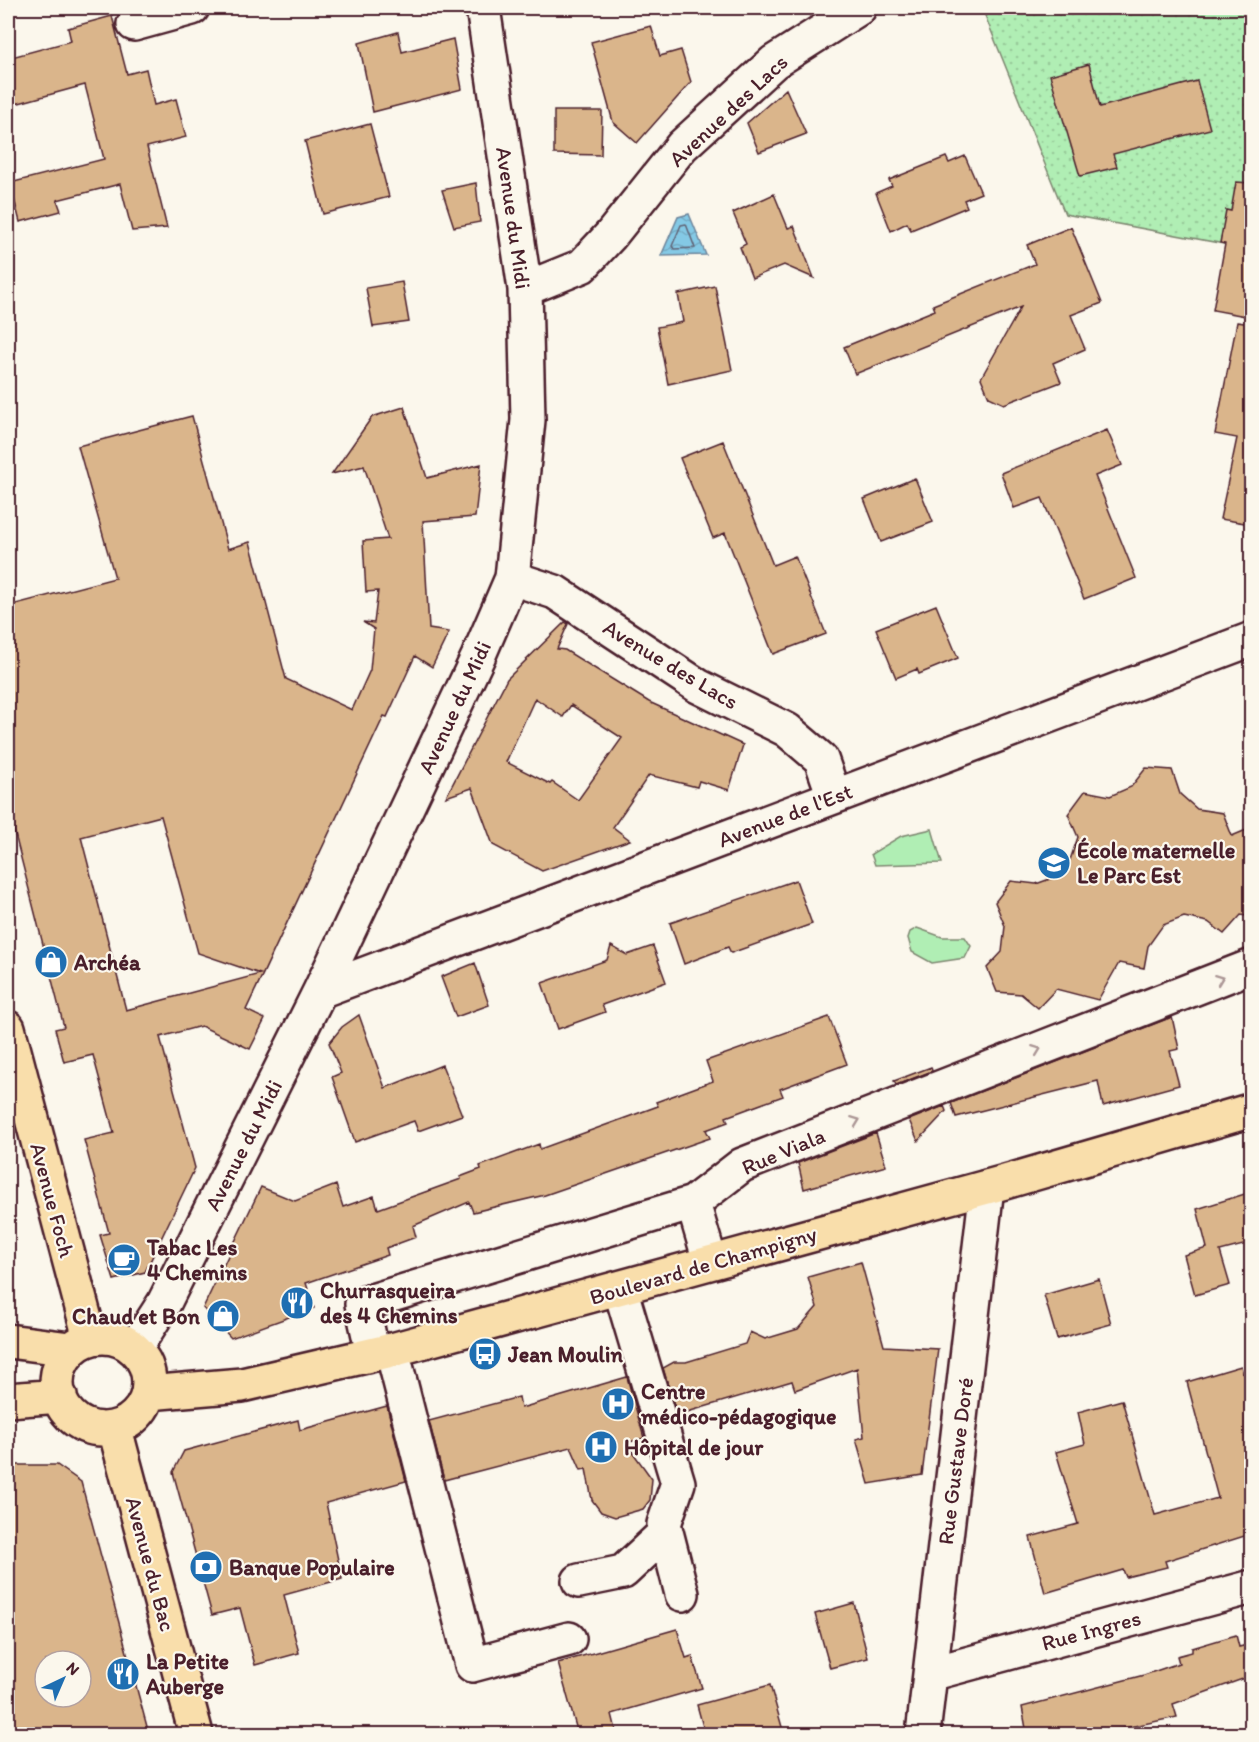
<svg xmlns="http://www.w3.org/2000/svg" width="1259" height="1742" font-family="Itim,sans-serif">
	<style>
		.grass { fill: url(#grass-dots); stroke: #7d8670; stroke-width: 1.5 }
		.park { fill: #b0eeb4; stroke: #7d8670; stroke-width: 1.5 }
		.water { fill: url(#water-waves); stroke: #6d859b; stroke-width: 1.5 }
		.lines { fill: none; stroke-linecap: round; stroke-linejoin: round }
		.shore { stroke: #616375; stroke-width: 1.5 }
		.building { fill: #dab58b; stroke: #4a1f2b; stroke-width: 1.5; fill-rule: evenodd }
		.minor-casing { stroke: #4a1f2b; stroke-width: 38 }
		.major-casing { stroke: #4a1f2b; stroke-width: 38 }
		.minor { stroke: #fbf7ec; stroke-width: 33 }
		.major { stroke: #f9deab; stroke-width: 33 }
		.oneway { stroke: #ab9695 }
		.labels { text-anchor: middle; stroke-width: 4.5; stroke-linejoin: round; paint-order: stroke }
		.street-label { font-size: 22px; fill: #4a1f2b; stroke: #fbf7ec }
		.poi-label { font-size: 22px; font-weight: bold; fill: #4a1f2b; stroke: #fbf7ec; text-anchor: start }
	</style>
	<defs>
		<pattern id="grass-dots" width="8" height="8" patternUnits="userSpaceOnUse" patternTransform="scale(1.5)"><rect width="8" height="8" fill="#b0eeb4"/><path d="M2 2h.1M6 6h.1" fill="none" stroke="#99cc9b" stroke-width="1.8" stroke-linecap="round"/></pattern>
		<pattern id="water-waves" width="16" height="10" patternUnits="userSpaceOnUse" patternTransform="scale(1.5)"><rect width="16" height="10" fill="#84c9e5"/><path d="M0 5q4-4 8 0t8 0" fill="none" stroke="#74acc5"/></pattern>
	</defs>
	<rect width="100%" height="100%" fill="#fbf7ec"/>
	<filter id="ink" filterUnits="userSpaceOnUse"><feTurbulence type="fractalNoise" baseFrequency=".0167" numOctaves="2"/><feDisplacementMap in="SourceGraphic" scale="12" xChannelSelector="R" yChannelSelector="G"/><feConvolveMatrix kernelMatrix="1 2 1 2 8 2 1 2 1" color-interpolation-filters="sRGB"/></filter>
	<g filter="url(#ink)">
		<path class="grass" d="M 982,8 L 1251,8 L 1251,249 L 1065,214 Z"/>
		<path class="park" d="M 932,829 L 942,863 L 875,865 L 871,854 L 901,836 Z
			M 917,928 L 942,937 L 965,937 L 971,946 L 965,958 L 932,963 L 912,952 L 908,938 L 910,932 Z"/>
		<path class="water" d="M 689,214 L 706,255 L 661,256 L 678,217 Z"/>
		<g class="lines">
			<path class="shore" d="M 686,224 L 695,248 L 674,249 L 672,246 L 681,225 Z"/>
		</g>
		<path class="building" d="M 112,16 L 127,74 L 146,69 L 154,105 L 176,99 L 186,137 L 147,147 L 167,228 L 132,231 L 120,184 L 57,200 L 61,211 L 20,222 L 10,183 L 104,159 L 85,85 L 8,106 L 8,58 L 71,41 L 68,28 Z
			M 651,26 L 660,56 L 681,50 L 691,82 L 637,143 L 613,122 L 591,42 Z
			M 398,32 L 402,52 L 453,39 L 462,89 L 373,112 L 359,43 Z
			M 1089,64 L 1100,107 L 1197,81 L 1210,129 L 1113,154 L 1117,167 L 1080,176 L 1050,75 Z
			M 786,89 L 806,134 L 759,152 L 747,123 Z
			M 554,111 L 602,111 L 601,155 L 554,154 Z
			M 370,124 L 389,197 L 323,214 L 305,141 Z
			M 965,156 L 981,193 L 964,200 L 967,207 L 911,230 L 907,223 L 891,231 L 876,193 L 892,186 L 889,180 L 946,157 L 949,163 Z
			M 1236,182 L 1251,183 L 1251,317 L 1213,310 L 1225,244 L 1220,243 L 1226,210 L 1231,211 Z
			M 476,183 L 480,222 L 454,227 L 442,190 Z
			M 774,194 L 788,228 L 794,226 L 814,278 L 784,265 L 752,278 L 740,247 L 746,244 L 733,213 Z
			M 1071,227 L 1102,303 L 1071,315 L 1085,349 L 1053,363 L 1061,382 L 1004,404 L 989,397 L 981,378 L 1021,307 L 855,374 L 844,347 L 935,310 L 933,305 L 1035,264 L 1027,245 Z
			M 402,282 L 409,322 L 373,327 L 366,288 Z
			M 715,286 L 732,370 L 668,384 L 657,327 L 683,322 L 678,294 Z
			M 1237,322 L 1251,324 L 1251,524 L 1220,519 L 1237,438 L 1215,434 Z
			M 404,407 L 427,478 L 481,464 L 475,517 L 423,521 L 429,629 L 449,632 L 432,667 L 415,656 L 387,717 L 384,716 L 246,1010 L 265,1019 L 250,1049 L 201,1026 L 160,1037 L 195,1168 L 145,1272 L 114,1280 L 100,1235 L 109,1233 L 84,1140 L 114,1133 L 93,1055 L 64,1062 L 55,1029 L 64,1027 L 8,807 L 8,606 L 115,578 L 78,446 L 192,416 L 228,549 L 250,542 L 286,679 L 352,710 L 370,670 L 374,629 L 363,622 L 374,623 L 378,591 L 366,592 L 363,541 L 388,539 L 364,466 L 332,474 L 372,417 ZM 161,816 L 198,953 L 260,974 L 126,1010 L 81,837 Z
			M 1107,430 L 1122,465 L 1095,476 L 1136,578 L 1084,599 L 1042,498 L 1014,508 L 1001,473 Z
			M 723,441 L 773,565 L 795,556 L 826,634 L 773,654 L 725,533 L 713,538 L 680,458 Z
			M 915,478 L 933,522 L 881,542 L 864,499 Z
			M 936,605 L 958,658 L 919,674 L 917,669 L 896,678 L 876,629 Z
			M 565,622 L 568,624 L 557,649 L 565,650 L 649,702 L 743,745 L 729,790 L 699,781 L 697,787 L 649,775 L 613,827 L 630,840 L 542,871 L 493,845 L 472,788 L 446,797 L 507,679 ZM 535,698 L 563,717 L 571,705 L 622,738 L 578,800 L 552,782 L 550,784 L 506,762 Z
			M 1146,768 L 1172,770 L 1180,794 L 1197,809 L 1223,813 L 1232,836 L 1251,828 L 1251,917 L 1241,915 L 1224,934 L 1208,922 L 1184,917 L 1163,925 L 1148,946 L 1144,968 L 1119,963 L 1098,1000 L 1056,989 L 1038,1008 L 1021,994 L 997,992 L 987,968 L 1002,952 L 1005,926 L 995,902 L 1011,881 L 1036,884 L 1058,876 L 1070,860 L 1078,837 L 1068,814 L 1085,791 L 1110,796 L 1131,787 Z
			M 796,880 L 812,924 L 731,953 L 728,947 L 684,964 L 670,923 Z
			M 611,946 L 627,955 L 653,946 L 666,982 L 602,1005 L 605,1012 L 558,1029 L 542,983 L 607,960 Z
			M 475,963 L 489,1005 L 456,1017 L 441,977 Z
			M 359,1015 L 385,1088 L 442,1065 L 462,1115 L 418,1131 L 414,1121 L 355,1142 L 332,1077 L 341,1073 L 329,1043 L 342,1027 Z
			M 829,1017 L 847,1064 L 780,1089 L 783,1096 L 726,1117 L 728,1122 L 706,1130 L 710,1138 L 545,1195 L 473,1212 L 469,1202 L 413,1226 L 416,1237 L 386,1248 L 388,1255 L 306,1283 L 314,1308 L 231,1338 L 203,1308 L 261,1187 L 295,1201 L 336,1185 L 343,1207 L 374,1196 L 378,1209 L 461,1179 L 460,1177 L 481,1169 L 480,1166 L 539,1144 L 540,1149 L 658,1106 L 656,1102 L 713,1081 L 706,1061 Z
			M 1172,1017 L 1179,1049 L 1170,1051 L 1179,1085 L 1103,1106 L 1098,1081 L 956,1117 L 951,1103 Z
			M 931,1067 L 932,1071 L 896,1085 L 894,1081 Z
			M 944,1106 L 946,1111 L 918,1141 L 909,1120 Z
			M 876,1133 L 886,1166 L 804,1189 L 798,1163 Z
			M 1251,1192 L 1251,1243 L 1220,1251 L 1230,1285 L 1195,1295 L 1184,1255 L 1207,1248 L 1197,1209 Z
			M 861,1262 L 884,1346 L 938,1349 L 922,1475 L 869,1484 L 856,1439 L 864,1437 L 857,1368 L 795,1390 L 792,1381 L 677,1415 L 663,1368 L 674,1362 L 686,1362 L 745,1344 L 750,1332 L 765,1339 L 798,1329 L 817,1307 L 808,1277 Z
			M 1099,1279 L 1111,1324 L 1057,1339 L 1044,1295 Z
			M 1241,1366 L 1243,1374 L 1251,1372 L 1251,1534 L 1165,1561 L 1167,1567 L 1126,1577 L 1123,1570 L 1045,1593 L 1030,1537 L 1078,1524 L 1056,1452 L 1085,1444 L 1078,1412 L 1122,1400 L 1155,1515 L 1218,1498 L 1187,1382 Z
			M 627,1377 L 644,1438 L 626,1443 L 652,1479 L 650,1500 L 643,1509 L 615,1517 L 601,1512 L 592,1500 L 586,1469 L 581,1470 L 571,1447 L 444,1480 L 429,1421 L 519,1397 L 521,1408 Z
			M 387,1406 L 406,1481 L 326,1503 L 342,1579 L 284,1595 L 299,1653 L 255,1665 L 240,1608 L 212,1615 L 173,1472 L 184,1451 L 298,1420 L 300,1430 Z
			M 8,1465 L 57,1465 L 81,1482 L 149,1734 L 8,1734 ZM 45,1661 L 81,1661 L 81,1697 L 45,1697 Z
			M 854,1603 L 868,1658 L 830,1668 L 815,1614 Z
			M 677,1629 L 686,1658 L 692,1656 L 702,1688 L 612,1714 L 617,1734 L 578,1734 L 558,1663 Z
			M 1236,1635 L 1239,1647 L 1251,1644 L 1251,1676 L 1173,1704 L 1177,1717 L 1096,1734 L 1027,1734 L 1022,1707 L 1144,1675 L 1179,1663 L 1177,1656 L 1192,1652 L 1192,1648 Z
			M 770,1685 L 784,1734 L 705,1734 L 697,1705 Z"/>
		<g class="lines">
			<defs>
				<path id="minor" d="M 134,24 L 192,8
					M 525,289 L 582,266 L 611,235 L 682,146 L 774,62 L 859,8
					M 512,578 L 555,592 L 698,686 L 787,730 L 821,759 L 834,796
					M 320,991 L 1252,639
					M 693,1203 L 710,1261
					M 620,1288 L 678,1483 L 664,1524 L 682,1594
					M 135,1348 L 164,1303 L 320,991 L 478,657 L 512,578 L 528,420 L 525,289 L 483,8
					M 392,1350 L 472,1665 L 569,1639
					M 373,1354 L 362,1304 L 693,1203 L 742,1165 L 1252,966
					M 579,1581 L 623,1572 L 666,1532
					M 930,1674 L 1252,1587
					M 923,1734 L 987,1187"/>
				<path id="major" d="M 8,1028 L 90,1338
					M57 1383a46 46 0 1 1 92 0a46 46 0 1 1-92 0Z
					M 8,1341 L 70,1349
					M 148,1393 L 242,1385 L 392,1350 L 1005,1182 L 1252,1110
					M 8,1400 L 60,1396
					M 115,1429 L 196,1734"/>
			</defs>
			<use href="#minor" class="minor-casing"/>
			<use href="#major" class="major-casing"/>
			<use href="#minor" class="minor"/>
			<use href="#major" class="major"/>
		</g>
		<defs><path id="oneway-chevron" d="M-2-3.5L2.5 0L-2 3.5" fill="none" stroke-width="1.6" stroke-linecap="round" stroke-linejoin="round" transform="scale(1.5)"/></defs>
		<g class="oneway">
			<use href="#oneway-chevron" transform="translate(1219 979) rotate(-21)"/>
			<use href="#oneway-chevron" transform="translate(1037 1050) rotate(-21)"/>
			<use href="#oneway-chevron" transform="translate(856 1121) rotate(-21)"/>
		</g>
	</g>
	<defs>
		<symbol id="school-disc" viewBox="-11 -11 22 22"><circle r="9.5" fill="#1f6fb2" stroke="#fbf7ec"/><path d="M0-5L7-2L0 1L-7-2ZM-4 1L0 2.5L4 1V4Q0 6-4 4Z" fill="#fff"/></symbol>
		<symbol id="shop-disc" viewBox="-11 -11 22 22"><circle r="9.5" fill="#1f6fb2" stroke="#fbf7ec"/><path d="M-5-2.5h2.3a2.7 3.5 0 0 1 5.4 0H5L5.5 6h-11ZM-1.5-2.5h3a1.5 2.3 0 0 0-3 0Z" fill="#fff"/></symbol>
		<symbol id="cafe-disc" viewBox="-11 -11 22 22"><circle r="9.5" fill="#1f6fb2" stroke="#fbf7ec"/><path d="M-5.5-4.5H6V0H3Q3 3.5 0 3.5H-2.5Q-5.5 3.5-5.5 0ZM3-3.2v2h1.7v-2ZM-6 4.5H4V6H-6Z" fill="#fff"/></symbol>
		<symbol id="restaurant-disc" viewBox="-11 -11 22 22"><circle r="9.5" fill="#1f6fb2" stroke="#fbf7ec"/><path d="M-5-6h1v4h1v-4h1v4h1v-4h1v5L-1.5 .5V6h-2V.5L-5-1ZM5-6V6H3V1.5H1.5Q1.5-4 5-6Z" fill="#fff"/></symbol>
		<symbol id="bus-disc" viewBox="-11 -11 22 22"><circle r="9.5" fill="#1f6fb2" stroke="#fbf7ec"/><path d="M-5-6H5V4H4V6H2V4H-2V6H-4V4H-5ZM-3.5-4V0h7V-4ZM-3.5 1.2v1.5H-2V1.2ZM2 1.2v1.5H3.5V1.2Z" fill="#fff"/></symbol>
		<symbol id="hospital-disc" viewBox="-11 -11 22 22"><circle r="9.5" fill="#1f6fb2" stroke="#fbf7ec"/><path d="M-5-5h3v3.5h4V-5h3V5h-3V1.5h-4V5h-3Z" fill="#fff"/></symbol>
		<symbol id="bank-disc" viewBox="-11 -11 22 22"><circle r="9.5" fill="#1f6fb2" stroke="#fbf7ec"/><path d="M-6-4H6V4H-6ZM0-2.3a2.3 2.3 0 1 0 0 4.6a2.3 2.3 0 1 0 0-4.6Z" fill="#fff"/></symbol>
	</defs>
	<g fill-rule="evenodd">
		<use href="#school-disc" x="1035" y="844" width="38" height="38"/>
		<use href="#shop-disc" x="32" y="943" width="38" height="38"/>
		<use href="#cafe-disc" x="105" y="1241" width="38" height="38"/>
		<use href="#restaurant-disc" x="278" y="1284" width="38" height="38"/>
		<use href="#shop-disc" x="204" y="1297" width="38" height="38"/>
		<use href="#bus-disc" x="466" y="1335" width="38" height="38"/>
		<use href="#hospital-disc" x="599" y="1385" width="38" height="38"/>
		<use href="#hospital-disc" x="582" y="1428" width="38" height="38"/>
		<use href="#bank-disc" x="187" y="1548" width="38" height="38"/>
		<use href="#restaurant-disc" x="104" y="1655" width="38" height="38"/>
	</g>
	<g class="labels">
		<g class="street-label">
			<text transform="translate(728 110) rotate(-43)" y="8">Avenue des Lacs</text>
			<text transform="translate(514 218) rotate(82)" y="8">Avenue du Midi</text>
			<text transform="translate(671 664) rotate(31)" y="8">Avenue des Lacs</text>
			<text transform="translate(454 707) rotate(-65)" y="8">Avenue du Midi</text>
			<text transform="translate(785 815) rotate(-21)" y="8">Avenue de l'Est</text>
			<text transform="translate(243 1145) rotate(-63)" y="8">Avenue du Midi</text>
			<text transform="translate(783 1151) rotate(-23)" y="8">Rue Viala</text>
			<text transform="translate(53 1200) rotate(75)" y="8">Avenue Foch</text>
			<text transform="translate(703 1265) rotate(-16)" y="8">Boulevard de Champigny</text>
			<text transform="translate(955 1461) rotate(-83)" y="8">Rue Gustave Doré</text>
			<text transform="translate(151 1564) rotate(75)" y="8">Avenue du Bac</text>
			<text transform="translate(1091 1630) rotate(-15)" y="8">Rue Ingres</text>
		</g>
		<g class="poi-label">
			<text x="1077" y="858">École maternelle<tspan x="1077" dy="25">Le Parc Est</tspan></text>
			<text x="74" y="970">Archéa</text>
			<text x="147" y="1255">Tabac Les<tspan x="147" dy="25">4 Chemins</tspan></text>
			<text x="320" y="1298">Churrasqueira<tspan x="320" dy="25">des 4 Chemins</tspan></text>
			<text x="200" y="1324" text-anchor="end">Chaud et Bon</text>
			<text x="508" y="1362">Jean Moulin</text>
			<text x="641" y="1399">Centre<tspan x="641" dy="25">médico-pédagogique</tspan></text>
			<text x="624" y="1455">Hôpital de jour</text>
			<text x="229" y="1575">Banque Populaire</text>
			<text x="146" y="1669">La Petite<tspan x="146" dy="25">Auberge</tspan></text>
		</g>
	</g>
	<rect width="1259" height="1742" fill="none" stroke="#fbf7ec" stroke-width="30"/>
	<rect x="15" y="15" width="1229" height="1712" fill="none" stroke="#4a1f2b" stroke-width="2" filter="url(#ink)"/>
	<g transform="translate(63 1679) rotate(44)"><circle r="28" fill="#fbf7ec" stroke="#b4a19f" stroke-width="1.5"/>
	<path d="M0-4.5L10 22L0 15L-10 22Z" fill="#1f6fb2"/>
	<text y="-9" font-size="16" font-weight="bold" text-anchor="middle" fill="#4a1f2b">N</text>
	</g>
</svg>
